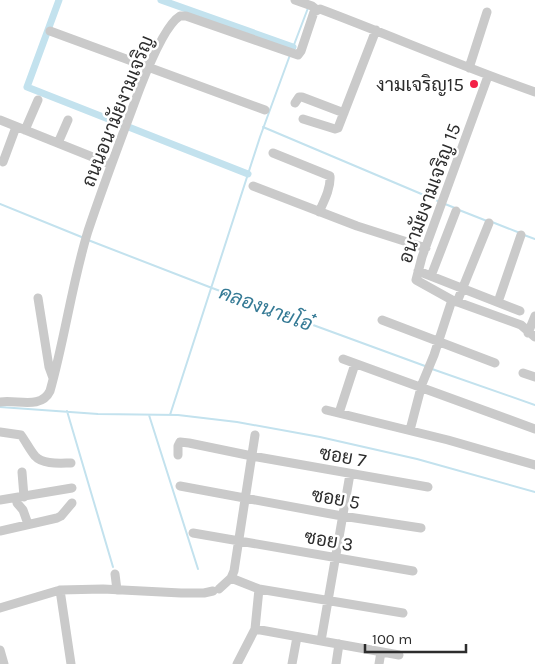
<svg xmlns="http://www.w3.org/2000/svg" width="535" height="664" font-family="Karla,Sarabun,sans-serif">
	<style>
		.lines { fill: none; stroke-linecap: round; stroke-linejoin: round }
		.stream { stroke: #c3e2ee; stroke-width: 2 }
		.canal { stroke: #c3e2ee; stroke-width: 7 }
		.minor { stroke: #cacaca; stroke-width: 9 }
		.poi-dot { fill: #f32147; stroke: #fff; stroke-width: 2 }
		.labels { text-anchor: middle; stroke-width: 5; stroke-linejoin: round; paint-order: stroke }
		.poi-label { font-size: 19px; fill: #2d2d2d; stroke: #fff; text-anchor: end }
		.street-label { font-size: 19px; fill: #2d2d2d; stroke: #fff }
		.water-label { font-size: 20px; font-style: italic; fill: #357a95; stroke: #fff }
	</style>
	<rect width="100%" height="100%" fill="#fff"/>
	<g class="lines">
		<path class="stream" d="M 292,50 L 308,8
			M 263,127 L 438,201
			M 0,204 L 84,238
			M 445,204 L 455,208
			M 459,210 L 487,221
			M 492,222 L 520,233
			M 524,235 L 535,239
			M 88,240 L 212,288 L 425,366
			M 432,369 L 535,405
			M 0,407 L 98,414 L 178,415 L 237,422 L 320,437 L 417,459 L 535,492
			M 67,411 L 113,567
			M 149,415 L 198,569
			M 170,415 L 260,137 L 290,55"/>
		<path class="canal" d="M 59,0 L 27,87 L 248,174
			M 161,0 L 293,47"/>
		<path class="minor" d="M 295,0 L 312,6 L 317,10
			M 50,31 L 265,110
			M 469,68 L 487,12
			M 488,76 L 422,257 L 416,280 L 452,300 L 521,325 L 535,337
			M 295,103 L 299,97 L 302,97 L 344,113
			M 303,119 L 335,129 L 338,128 L 376,30
			M 0,120 L 110,164
			M 25,130 L 38,100
			M 58,143 L 68,120
			M 273,153 L 330,176 C 331,188 324,201 319,212
			M 3,162 L 16,127
			M 253,186 L 357,226 L 426,248
			M 418,271 L 520,311
			M 431,276 L 456,211
			M 38,298 L 49,367 L 53,378
			M 457,302 L 489,223
			M 498,302 L 521,235
			M 382,320 L 495,363
			M 528,333 L 535,316
			M 343,359 L 535,429
			M 523,373 L 535,377
			M 0,402 C 16,399 41,410 50,391 C 65,338 72,283 88,231 C 104,183 122,136 140,88 C 147,70 165,25 180,16 L 186,16 L 298,55 L 301,51 L 314,12 L 320,9 C 392,36 463,67 535,92
			M 326,410 L 448,440 L 535,465
			M 339,413 L 355,364
			M 410,430 L 422,384 L 434,355 L 452,300
			M 0,432 L 21,435 C 26,442 30,450 35,456 C 43,465 61,463 71,463
			M 178,455 L 178,446 L 180,442 L 189,443 L 252,456 L 428,487
			M 22,472 L 24,497
			M 180,486 L 342,516 L 421,528
			M 0,500 L 72,488
			M 17,503 L 23,510 L 28,524
			M 0,531 L 57,518 L 61,516 L 72,503
			M 193,533 L 413,571
			M 115,574 L 117,590
			M 231,578 L 259,589 L 403,613
			M 219,589 L 231,578 L 234,571 L 255,435
			M 60,590 L 71,664
			M 0,608 L 60,590 L 103,589 L 181,593 L 204,593 L 213,591
			M 255,629 L 399,655
			M 321,641 L 350,474
			M 0,650 L 4,664
			M 237,664 L 255,629 L 259,589
			M 292,664 L 297,637
			M 336,664 L 339,644
			M 379,664 L 381,652"/>
	</g>
	<circle class="poi-dot" cx="474" cy="84" r="5"/>
	<g class="labels">
		<g class="poi-label">
			<text x="464" y="91">งามเจริญ15</text>
		</g>
		<g class="street-label">
			<text transform="translate(117 111) rotate(-68)" y="7">ถนนอนามัยงามเจริญ</text>
			<text transform="translate(429 193) rotate(-70)" y="7">อนามัยงามเจริญ 15</text>
			<text transform="translate(343 456) rotate(10)" y="7">ซอย 7</text>
			<text transform="translate(336 498) rotate(10)" y="7">ซอย 5</text>
			<text transform="translate(329 540) rotate(10)" y="7">ซอย 3</text>
		</g>
		<g class="water-label">
			<text transform="translate(266 308) rotate(20)" y="7">คลองนายโอ๋</text>
		</g>
	</g>
	<path d="M365 644v8h101v-8" fill="none" stroke="#2d2d2d" stroke-width="2.5"/>
	<text x="372" y="644" font-size="15" fill="#2d2d2d" stroke="#ffffff" stroke-width="4" paint-order="stroke">100 m</text>
</svg>
